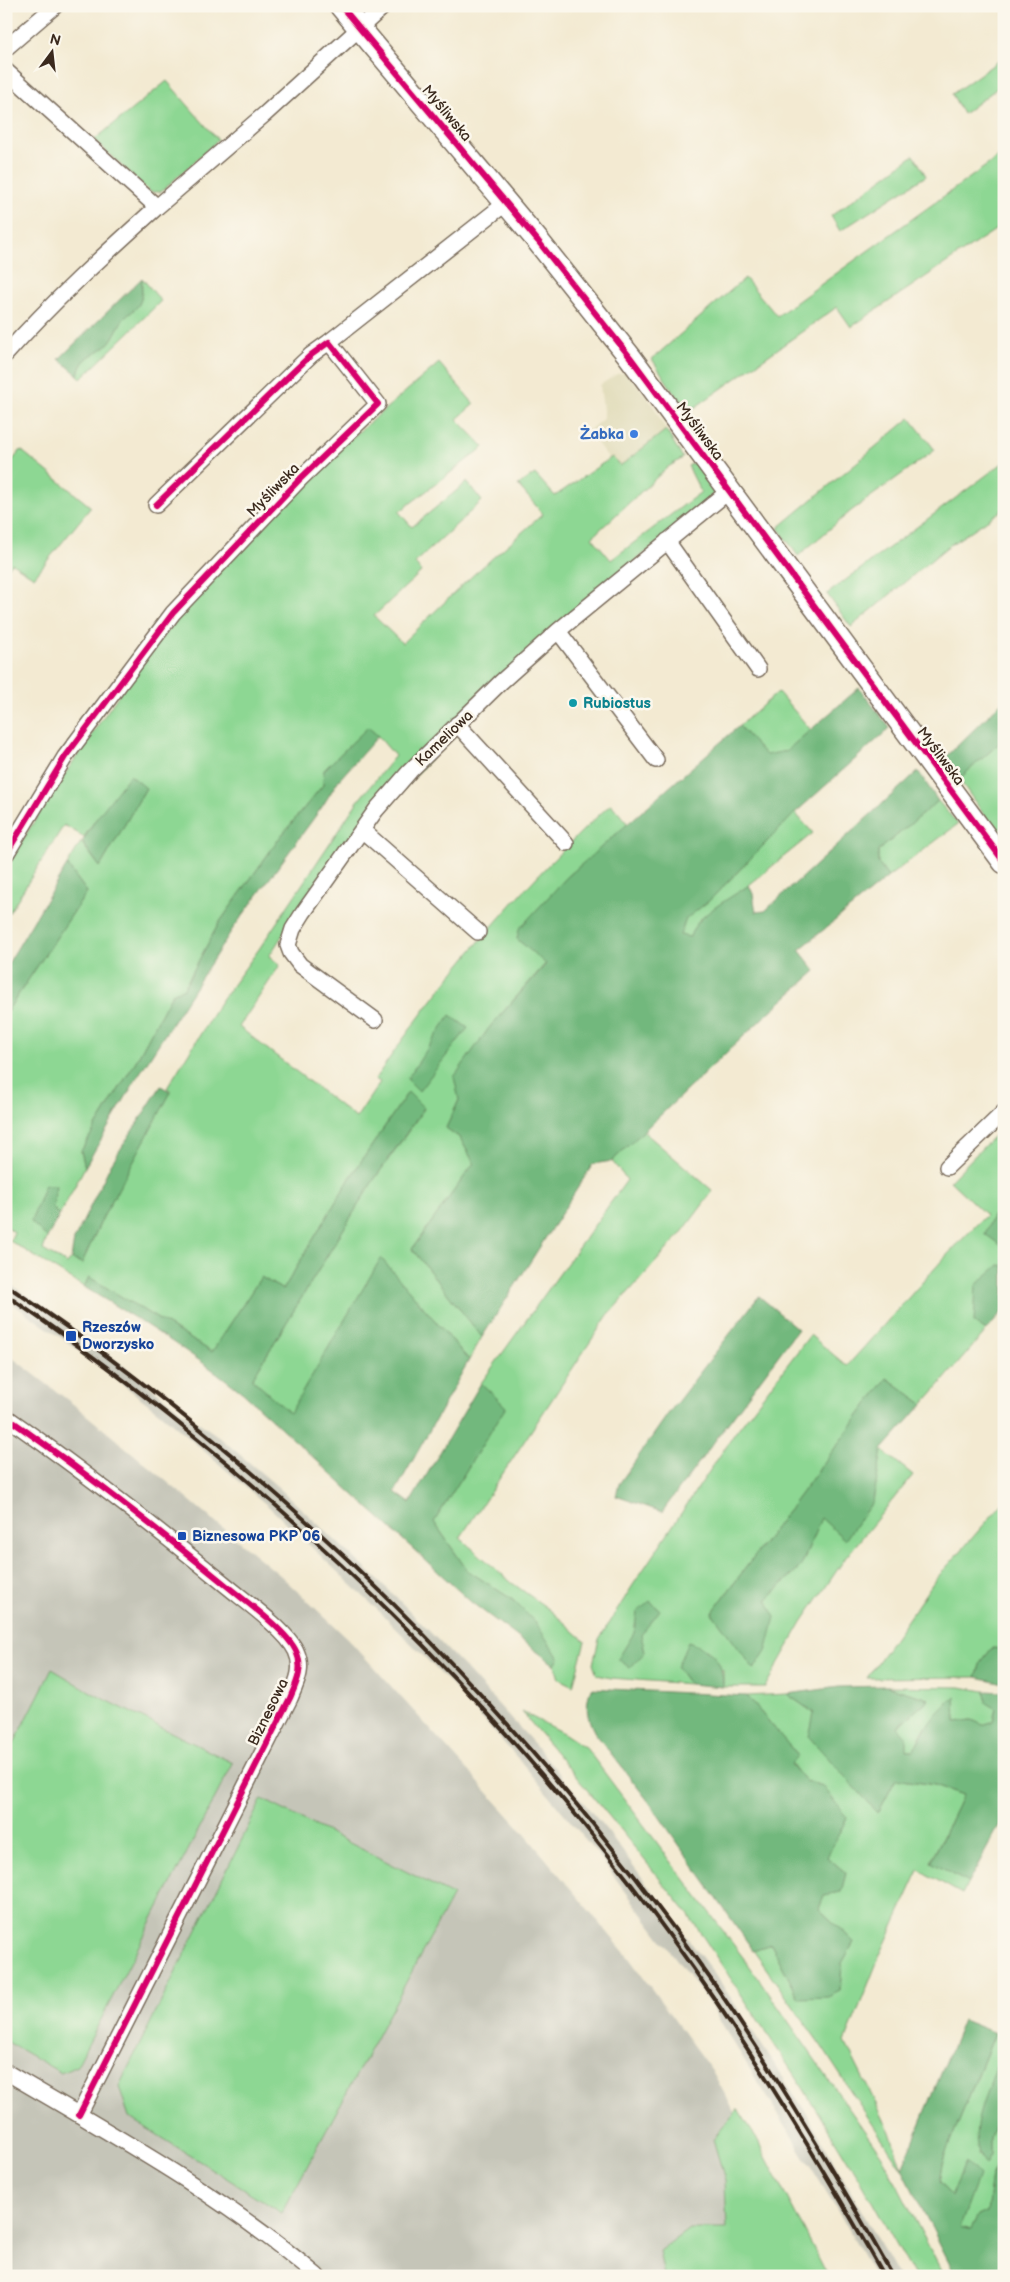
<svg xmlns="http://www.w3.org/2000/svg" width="1010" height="2282" font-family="'Balsamiq Sans',sans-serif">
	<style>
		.built { fill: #e1dcba }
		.industrial { fill: #c5c5b8 }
		.green { fill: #8dd793; stroke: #648058; fill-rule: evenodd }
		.forest { fill: #72b87d; stroke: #56714e }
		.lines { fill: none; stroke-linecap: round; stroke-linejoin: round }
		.street-casing { stroke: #7b6d5d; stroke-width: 18 }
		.secondary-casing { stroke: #7b6d5d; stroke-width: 25 }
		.street { stroke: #fff; stroke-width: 15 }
		.secondary { stroke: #fff; stroke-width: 22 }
		.rail { stroke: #3b2a1e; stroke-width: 4 }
		.cycleway-casing { stroke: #fbf7ec; stroke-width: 9 }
		.cycleway { stroke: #d6006c; stroke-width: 6 }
		.shop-dot { fill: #3f7fe0; stroke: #fbf7ec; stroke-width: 2 }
		.culture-dot { fill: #0f9aa8; stroke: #fbf7ec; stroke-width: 2 }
		.transit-dot { fill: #1a4fb4; stroke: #fbf7ec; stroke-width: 2 }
		.labels { text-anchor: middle; stroke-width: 5; stroke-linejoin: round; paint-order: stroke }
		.street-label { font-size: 15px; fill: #3b2a1e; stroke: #fbf7ec }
		.shop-label { font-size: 15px; font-weight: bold; fill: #366cbe; stroke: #fbf7ec; text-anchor: end }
		.culture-label { font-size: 15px; font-weight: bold; fill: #0d838f; stroke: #fbf7ec; text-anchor: start }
		.transit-label { font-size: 15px; font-weight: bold; fill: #164399; stroke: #fbf7ec; text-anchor: start }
	</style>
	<rect width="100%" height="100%" fill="#fbf7ec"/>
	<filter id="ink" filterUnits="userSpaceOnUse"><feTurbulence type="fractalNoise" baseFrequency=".02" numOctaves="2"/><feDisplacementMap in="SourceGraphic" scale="10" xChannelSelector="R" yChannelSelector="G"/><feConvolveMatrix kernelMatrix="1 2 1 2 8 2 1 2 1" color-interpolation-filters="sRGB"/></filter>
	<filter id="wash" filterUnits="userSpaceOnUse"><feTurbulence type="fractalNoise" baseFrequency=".0096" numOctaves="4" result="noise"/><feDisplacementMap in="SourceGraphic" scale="20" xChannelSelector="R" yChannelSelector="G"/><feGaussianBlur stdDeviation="1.12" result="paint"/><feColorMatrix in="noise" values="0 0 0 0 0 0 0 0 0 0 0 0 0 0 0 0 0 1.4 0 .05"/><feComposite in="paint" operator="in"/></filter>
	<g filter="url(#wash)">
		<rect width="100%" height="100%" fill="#f3ead2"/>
		<path class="built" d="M 627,372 L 653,405 L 666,430 L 619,466 L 613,457 L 609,459 L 588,431 L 604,418 L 600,385 L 617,374 Z"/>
		<path class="industrial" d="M 6,1281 L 125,1367 L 197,1423 L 198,1422 L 218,1436 L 278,1487 L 394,1595 L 466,1669 L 538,1748 L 609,1833 L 721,1983 L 809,2117 L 898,2276 L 874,2276 L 837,2209 L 707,2000 L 595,1851 L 522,1763 L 452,1685 L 380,1612 L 268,1506 L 160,1413 L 77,1349 L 6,1299 Z
			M 6,1353 L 73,1404 L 281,1576 L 349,1640 L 519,1827 L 629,1958 L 714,2074 L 821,2276 L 6,2276 Z"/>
		<path class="green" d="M 1004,57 L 1004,83 L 963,114 L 952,94 Z
			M 167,81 L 218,140 L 161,192 L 150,192 L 94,140 Z
			M 1004,153 L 1004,224 L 851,327 L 837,307 L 687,413 L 652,359 L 745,278 L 777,316 Z
			M 914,155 L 926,176 L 840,231 L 831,216 Z
			M 142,278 L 161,301 L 81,379 L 78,375 C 82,355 94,356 107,345 C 116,336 118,323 127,316 C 132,311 137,309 140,302 C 143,295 141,285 142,278 Z
			M 439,363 L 474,404 L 457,419 L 484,447 L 399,512 L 412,527 L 467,482 L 482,501 L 415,563 L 421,572 L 374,616 L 402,643 L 472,576 L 543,514 L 518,485 L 535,474 L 555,496 L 612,457 L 620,466 L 666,430 L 683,458 L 668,467 L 592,537 L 611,560 L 701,492 L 688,466 L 695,462 L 715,491 L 706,503 L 529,648 L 307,898 L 269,956 L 280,965 L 239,1027 L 356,1118 L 380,1082 L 375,1079 C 444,978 521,886 611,804 L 628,824 L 566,878 L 517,939 L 546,963 L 489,1028 L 455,1077 L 459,1100 L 446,1128 L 460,1138 L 474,1163 L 412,1249 L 482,1337 L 469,1360 L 381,1259 L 290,1414 L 252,1379 L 371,1184 L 424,1109 L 408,1092 L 350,1178 L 283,1290 L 261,1277 L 212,1352 L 89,1277 L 84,1287 L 10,1241 L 14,1232 L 6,1226 L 6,1013 L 87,892 L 67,865 L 81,842 L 100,867 L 146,788 L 96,819 L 84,837 L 64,825 L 9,913 L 6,912 L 6,866 L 54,790 L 143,659 L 244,543 L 328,458 ZM 368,728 L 378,736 L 395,756 L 358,801 L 259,949 L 221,1001 L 167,1088 L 171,1091 L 103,1217 L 82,1263 L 71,1259 L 67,1264 L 43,1250 L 47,1238 L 31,1221 L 56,1186 L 53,1208 L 59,1216 L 85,1167 L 81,1151 L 136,1061 L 172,994 L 184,988 L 219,923 L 281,836 L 323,785 L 324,770 Z
			M 910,418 L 935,450 L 851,511 L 798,556 L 778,528 Z
			M 21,450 L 91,507 L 34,577 L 12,563 L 6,571 L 6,468 Z
			M 1004,462 L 1004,509 L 947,547 L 851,627 L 827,594 Z
			M 778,692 L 811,730 L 786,751 L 766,756 L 739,726 Z
			M 1004,739 L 1004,827 L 996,832 L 959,779 Z
			M 938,801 L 958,824 L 888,877 L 878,863 L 878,851 Z
			M 795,813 L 813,833 L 749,885 L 699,920 L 690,937 L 679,935 L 685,919 L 710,900 Z
			M 643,1131 L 713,1191 L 680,1235 L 608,1315 L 460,1538 L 512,1583 L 550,1610 L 585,1641 L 573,1686 L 559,1679 L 555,1665 L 559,1658 L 513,1600 L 467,1570 L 434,1522 L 505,1407 L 481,1383 L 627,1180 L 612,1161 Z
			M 996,1134 L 1004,1142 L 1004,1198 L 998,1205 L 985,1234 L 1004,1246 L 1004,1266 L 999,1265 L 974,1322 L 986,1331 L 923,1404 L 887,1378 L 712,1613 L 755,1669 L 767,1599 L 801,1566 L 821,1517 L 845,1539 L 873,1501 L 882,1450 L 913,1475 L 846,1557 L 802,1622 L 765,1687 L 723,1687 L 723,1670 L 677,1667 L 689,1684 L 611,1678 L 597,1675 L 593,1664 L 599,1639 L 633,1585 L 735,1433 L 810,1335 L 847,1366 L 946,1256 L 986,1215 L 950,1181 Z
			M 1004,1502 L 1004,1649 L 992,1648 L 981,1662 L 976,1677 L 867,1678 L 935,1580 Z
			M 52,1669 L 96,1695 L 233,1763 L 77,2066 L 61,2073 L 6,2041 L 6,1759 Z
			M 886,1686 L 960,1687 L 985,1691 L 987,1703 L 996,1708 L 993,1721 L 983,1725 L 972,1720 L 956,1722 L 955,1698 L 924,1729 L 914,1750 L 905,1750 L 898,1727 L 929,1699 Z
			M 787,1694 L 814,1713 L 878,1813 L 896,1779 L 935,1785 L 963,1795 L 931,1861 L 968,1883 L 962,1894 L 919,1870 L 880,1955 L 845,2042 L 890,2132 L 902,2169 L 822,2047 L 753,1950 L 771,1944 L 799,1998 L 840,1991 L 842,1963 L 854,1942 L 819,1909 L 824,1895 L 841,1892 L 846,1873 L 827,1857 L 823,1786 L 805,1781 L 791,1763 L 798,1756 L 747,1696 Z
			M 522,1712 L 565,1734 L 586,1748 L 754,1972 L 882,2156 L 944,2276 L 914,2276 L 862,2184 L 803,2088 L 688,1914 L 609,1816 Z
			M 262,1799 L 453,1895 L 282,2213 L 129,2117 L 119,2086 Z
			M 1004,2012 L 1004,2060 L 996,2067 L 978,2154 L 985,2164 L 990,2155 L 990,2138 L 999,2114 L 1004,2117 L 1004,2157 L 1002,2154 L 992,2175 L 987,2212 L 978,2216 L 971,2230 L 960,2227 L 978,2176 L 966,2163 L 951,2198 L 940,2182 L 944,2157 Z
			M 738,2109 L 753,2132 L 828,2276 L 664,2276 L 659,2251 L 689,2229 L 727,2229 L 725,2180 L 713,2139 Z"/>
		<path class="forest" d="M 142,278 C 141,285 143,295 140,302 C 137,309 132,311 127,316 C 118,323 116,336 107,345 C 94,356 82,355 78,375 L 59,359 Z
			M 859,688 L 890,728 L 795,813 L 710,900 L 686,919 L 680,935 L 690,937 C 695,915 731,898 749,885 L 753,894 L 756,912 L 765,911 L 918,771 L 938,801 L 878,851 L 878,863 L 888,877 L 799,950 L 816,971 L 765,1016 L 612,1161 L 593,1164 L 482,1337 L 412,1249 L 474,1163 L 460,1138 L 446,1128 L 459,1100 L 454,1077 L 489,1028 L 546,964 L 517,939 L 519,929 L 566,878 L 739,726 L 766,755 L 786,751 Z
			M 1004,700 L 1004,739 L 959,779 L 946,757 Z
			M 368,727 L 378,736 L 338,781 L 322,807 L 232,930 L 138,1076 L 85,1167 L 81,1151 L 136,1061 L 172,994 L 184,988 L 219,923 L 281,836 L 323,785 L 324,770 Z
			M 130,775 L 146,788 L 100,867 L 82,842 L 96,819 Z
			M 67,865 L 87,892 L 6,1013 L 6,967 Z
			M 450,1015 L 468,1028 L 419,1091 L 407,1079 Z
			M 161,1086 L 171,1092 L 103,1217 L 82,1263 L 71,1259 L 74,1240 L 111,1164 Z
			M 408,1092 L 424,1108 L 371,1184 L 252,1379 L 290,1413 L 381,1258 L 469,1360 L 395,1492 L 410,1503 L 481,1383 L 506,1407 L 434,1522 L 467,1570 L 513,1600 L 535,1622 L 559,1658 L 555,1665 L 471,1602 L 243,1393 C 193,1353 139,1320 84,1287 L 89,1277 L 212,1352 L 261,1277 L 283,1290 L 350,1178 Z
			M 45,1184 L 56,1186 L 53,1208 L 59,1216 L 47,1238 L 31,1222 Z
			M 1004,1198 L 1004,1246 L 1003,1247 L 985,1234 L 998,1205 Z
			M 999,1265 L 1004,1266 L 1004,1310 L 986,1331 L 974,1322 L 976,1285 Z
			M 759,1296 L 798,1329 L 662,1512 L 616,1496 L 619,1484 L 668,1414 Z
			M 887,1378 L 923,1404 L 882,1450 L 873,1501 L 845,1540 L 821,1518 L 801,1566 L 767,1599 L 775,1617 L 767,1649 L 754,1669 L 712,1613 Z
			M 650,1601 L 660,1610 L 641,1635 L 645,1652 L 630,1668 L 618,1659 L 634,1633 L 637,1612 Z
			M 688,1642 C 713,1651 723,1659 723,1687 L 689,1684 L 677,1667 Z
			M 992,1648 L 1004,1649 L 1004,1683 L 976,1677 L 981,1662 Z
			M 886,1686 L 929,1699 L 898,1727 L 906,1736 L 906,1750 L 914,1750 C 924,1729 936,1710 955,1697 L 956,1722 L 972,1720 L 983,1725 L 993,1721 L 996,1709 L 986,1703 L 985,1691 L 1004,1692 L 1004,1817 L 968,1883 L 931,1862 L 963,1795 L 935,1785 L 896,1779 L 878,1813 L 809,1737 L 814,1713 L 787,1694 L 839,1687 Z
			M 591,1688 L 747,1696 L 798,1756 L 791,1764 L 805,1781 L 823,1786 L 847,1818 L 827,1857 L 846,1873 L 841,1892 L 824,1895 L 819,1909 L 854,1942 L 842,1963 L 840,1991 L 828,1997 L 799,1998 L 771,1944 L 753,1950 L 649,1802 L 595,1733 C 586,1717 585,1705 591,1688 Z
			M 963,2020 L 995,2033 L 944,2157 L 940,2182 L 951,2197 L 966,2162 L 979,2176 L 960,2227 L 971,2230 L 978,2216 L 987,2212 L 992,2175 L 1002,2154 L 1004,2157 L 1004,2276 L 956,2276 L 902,2169 Z
			M 1004,2060 L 1004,2117 L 999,2114 L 990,2138 L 990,2155 L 985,2165 C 964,2135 986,2098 996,2067 Z"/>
	</g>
	<g filter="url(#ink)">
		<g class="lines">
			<defs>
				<path id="street" d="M 6,48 L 55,6
					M 6,71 L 157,207 L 265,114 L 384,6
					M 329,342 L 506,203
					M 6,354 C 53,301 105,254 157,207
					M 667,541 L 758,669
					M 558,631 L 656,760
					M 457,724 L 566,843
					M 362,830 L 478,932
					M 6,854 L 65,757 L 173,613 L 300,479 L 378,404 L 329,342 L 311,355 L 291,374 L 156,505
					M 375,1020 L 300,965 L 291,953 L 288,945 L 293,929 L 303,913 L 376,810 L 410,771 L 501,682 L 558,631 L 729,491
					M 947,1167 L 1004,1112
					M 6,1417 C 82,1470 155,1527 227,1586 C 245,1601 286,1630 296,1651 C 304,1668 297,1682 290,1698 L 79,2115
					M 6,2072 C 113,2135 222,2195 317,2276"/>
				<path id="secondary" d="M 341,6 L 538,241 L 630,357 L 1004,862"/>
			</defs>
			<use href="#street" class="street-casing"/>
			<use href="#secondary" class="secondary-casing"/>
			<use href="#street" class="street"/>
			<use href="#secondary" class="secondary"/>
			<path class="rail" d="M 6,1285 C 280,1468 528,1718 717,1988 C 781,2081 838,2178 893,2276
				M 6,1295 C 278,1481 527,1725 713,1997 C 774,2087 830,2180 884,2276"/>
			<defs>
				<path id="cycleway" d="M 341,6 L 538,241 L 630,357 L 1004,862
					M 6,854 L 65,757 L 173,613 L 300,479 L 378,404 L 329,342 L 311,355 L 291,374 L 156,505
					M 6,1417 C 82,1470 155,1527 227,1586 C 245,1601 286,1630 296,1651 C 304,1668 297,1682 290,1698 L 79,2115"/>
			</defs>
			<use href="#cycleway" class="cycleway-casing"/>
			<use href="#cycleway" class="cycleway"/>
		</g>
	</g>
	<circle class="shop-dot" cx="634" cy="434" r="5"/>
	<circle class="culture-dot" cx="573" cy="703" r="5"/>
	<g class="transit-dot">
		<rect x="65" y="1330" width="12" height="12" rx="2.5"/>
		<rect x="177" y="1531" width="10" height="10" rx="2.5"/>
	</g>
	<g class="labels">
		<g class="street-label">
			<text transform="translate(447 113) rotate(50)" y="5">Myśliwska</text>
			<text transform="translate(700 431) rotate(53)" y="5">Myśliwska</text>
			<text transform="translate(273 490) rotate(-46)" y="5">Myśliwska</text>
			<text transform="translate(444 738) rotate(-44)" y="5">Kameliowa</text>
			<text transform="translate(941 756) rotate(53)" y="5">Myśliwska</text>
			<text transform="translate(268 1712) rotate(-64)" y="5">Biznesowa</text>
		</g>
		<g class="shop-label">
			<text x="624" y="439">Żabka</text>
		</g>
		<g class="culture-label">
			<text x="583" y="708">Rubiostus</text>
		</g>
		<g class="transit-label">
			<text x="82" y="1332">Rzeszów<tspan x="82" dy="17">Dworzysko</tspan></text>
			<text x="192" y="1541">Biznesowa PKP 06</text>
		</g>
	</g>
	<rect width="1010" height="2282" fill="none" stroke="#fbf7ec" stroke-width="25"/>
	<g transform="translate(52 52) rotate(15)" stroke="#fbf7ec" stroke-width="4" paint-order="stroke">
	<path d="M0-4L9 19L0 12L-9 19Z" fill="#3b2a1e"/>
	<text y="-8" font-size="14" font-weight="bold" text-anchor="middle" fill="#3b2a1e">N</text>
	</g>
</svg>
